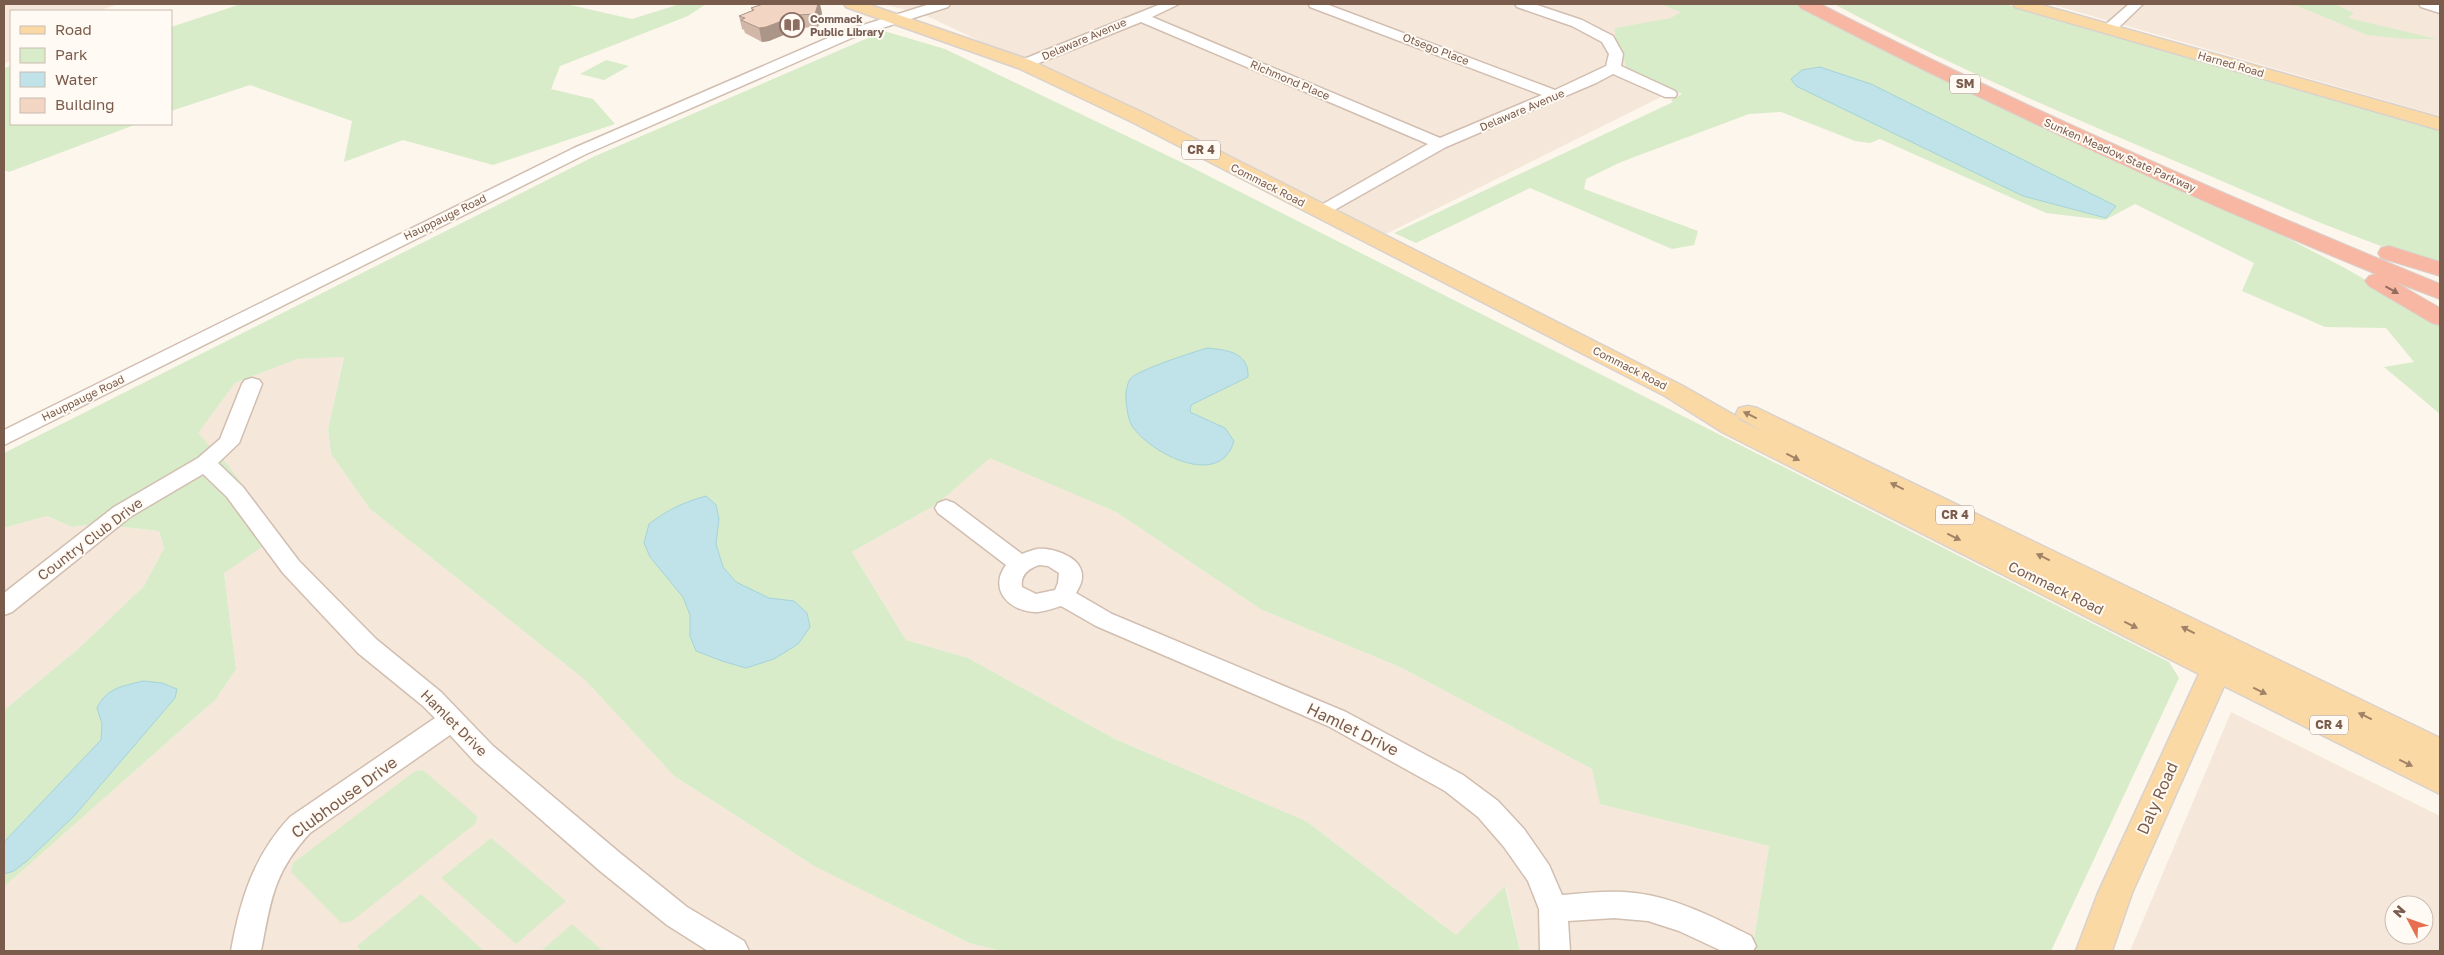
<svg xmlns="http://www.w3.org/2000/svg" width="2444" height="955" font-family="'Golos Text',sans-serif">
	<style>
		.residential { fill: #f5e8da; fill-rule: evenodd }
		.green { fill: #d8ecc9 }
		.water { fill: #bfe3e8; stroke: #a5d3da }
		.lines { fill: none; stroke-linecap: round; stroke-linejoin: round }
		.minor-casing { stroke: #d1beb0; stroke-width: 3 }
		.major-casing { stroke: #dad1cd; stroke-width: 3 }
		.highway-casing { stroke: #dad1cd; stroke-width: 2 }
		.minor { fill: #fff; fill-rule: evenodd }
		.major { fill: #fbd9a5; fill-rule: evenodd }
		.highway { fill: #f7b7a3; fill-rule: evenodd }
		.wall { fill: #d1b7a8 }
		.shaded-wall { fill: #aa9588 }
		.building { fill: #f3d5c3; stroke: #aa9588 }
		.oneway { fill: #936e5e }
		.oneway2 { fill: #a18267 }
		.labels { text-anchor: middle; stroke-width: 4; stroke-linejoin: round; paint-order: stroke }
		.far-education-label { font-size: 11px; font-weight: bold; fill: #785e54; stroke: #fffaf3; text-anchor: start }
		.far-street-label { font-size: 11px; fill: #7a5c4d; stroke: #fffaf3 }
		.shield { fill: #fffaf3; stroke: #a28b7f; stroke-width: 1 }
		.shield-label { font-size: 12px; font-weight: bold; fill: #7a5c4d }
		.street-label { font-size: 14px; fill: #7a5c4d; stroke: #fffaf3 }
		.near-street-label { font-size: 16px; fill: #7a5c4d; stroke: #fffaf3 }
	</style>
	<rect width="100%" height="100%" fill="#fdf6ec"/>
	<path class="residential" d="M 4,4 L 119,4 L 98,11 L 11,11 L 11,61 L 4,64 Z
		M 883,4 L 1731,4 L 1779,32 L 1663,96 L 1386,234 L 925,15 Z
		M 2050,4 L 2440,4 L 2440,116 Z
		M 344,356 L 328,429 L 331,454 L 370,509 L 585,680 L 674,776 L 814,866 L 969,943 L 1001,951 L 4,951 L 4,887 L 216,699 L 236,669 L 224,573 L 228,465 L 197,433 L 235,383 L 297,359 Z
		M 990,457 L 1116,512 L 1262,610 L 1402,668 L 1592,769 L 1601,804 L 1769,846 L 1752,951 L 1520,951 L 1506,887 L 1456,935 L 1306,821 L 1115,739 L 968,658 L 906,640 L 852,552 L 937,504 Z
		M 47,516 L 72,527 L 96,524 L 159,531 L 164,548 L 144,586 L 78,649 L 4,710 L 4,528 Z
		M 2231,712 L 2440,816 L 2440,951 L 2130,951 ZM 2394,905 L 2424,905 L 2424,935 L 2394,935 Z"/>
	<path class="green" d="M 241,4 L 566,4 L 632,19 L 680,4 L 706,4 L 688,16 L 560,66 L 551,89 L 593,99 L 615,124 L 493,165 L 403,140 L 344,162 L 352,121 L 250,85 L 171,111 L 171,27 Z
		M 1660,4 L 1800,4 L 2262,225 L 2343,267 L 2440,322 L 2440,414 L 2384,367 L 2414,362 L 2386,328 L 2325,327 L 2242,291 L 2254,263 L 2135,204 L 2105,220 L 2046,213 L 1880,139 L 1870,143 L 1855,141 L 1781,112 L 1749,114 L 1621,162 L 1586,179 L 1584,189 L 1698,231 L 1694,245 L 1672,249 L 1530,188 L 1416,243 L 1394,233 L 1673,102 L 1671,100 L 1682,94 L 1626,67 C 1624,53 1613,39 1615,28 L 1671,18 L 1681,12 Z
		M 1834,4 L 2005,4 L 2440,129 L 2440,266 C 2356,240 2275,204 2194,169 C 2073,118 1950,66 1834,4 Z
		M 2279,4 L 2335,4 L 2354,13 L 2348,18 L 2437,39 L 2407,39 L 2367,35 L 2298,6 Z
		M 884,31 L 945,49 L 1183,163 L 2169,662 L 2179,678 L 2051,951 L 1752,951 L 1769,846 L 1600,804 L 1592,769 L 1402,668 L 1262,610 L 1116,512 L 990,458 L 937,504 L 852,552 L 906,640 L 968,658 L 1115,739 L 1306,821 L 1456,935 L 1505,886 L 1520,951 L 1001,951 L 969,943 L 814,866 L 674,776 L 585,680 L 370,509 L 331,454 L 328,429 L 344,357 L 297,359 L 235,383 L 198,433 L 228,465 L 279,535 L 224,573 L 236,669 L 216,699 L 4,887 L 4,710 L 78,649 L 144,586 L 164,548 L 159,531 L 96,524 L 72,527 L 47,516 L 4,528 L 4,453 L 593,157 Z
		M 606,60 L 629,66 L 604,80 L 580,74 Z
		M 11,66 L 11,124 L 137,124 L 9,172 L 4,170 L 4,68 Z
		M 423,770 L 477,816 L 476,823 L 352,921 L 341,923 L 291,872 L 293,863 L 415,771 Z
		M 491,838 L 566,901 L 516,944 L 441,878 Z
		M 421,894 L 484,951 L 362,951 L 357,946 Z
		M 572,924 L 603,951 L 541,951 Z"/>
	<path class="water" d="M 1820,67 L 1871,84 L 2116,206 L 2106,218 L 2023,196 L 1796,86 L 1791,79 L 1802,70 Z
		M 1207,348 C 1227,350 1249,352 1248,377 L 1191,405 L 1190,412 L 1225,428 L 1234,441 C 1220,490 1150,453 1132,426 C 1128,419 1127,409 1126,401 C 1125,395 1127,384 1130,379 C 1137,370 1194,352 1207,348 Z
		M 706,496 L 716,505 L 719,519 L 716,544 L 723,567 L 736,582 L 769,598 L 794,601 L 807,613 L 810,627 L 798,644 L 774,659 L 746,668 L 722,661 L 696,651 L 690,636 L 690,615 L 683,597 L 650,557 L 644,543 L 649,524 C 667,510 684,502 706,496 Z
		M 143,681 L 162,683 L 177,689 L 175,698 L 75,815 L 28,860 L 14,871 L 4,874 L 4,842 L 101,740 L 102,724 L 97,708 C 106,688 123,686 143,681 Z"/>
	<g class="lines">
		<defs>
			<path id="minor" d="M 930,4 L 950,4 L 948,7 L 854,37 L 586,154 L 4,445 L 4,430 L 574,148 L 844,31 Z
				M 1161,4 L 1179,4 L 1152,17 L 1440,138 L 1542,95 L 1310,7 L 1309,4 L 1326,4 L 1555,90 L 1606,66 L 1609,54 L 1602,42 L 1572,26 L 1517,7 L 1515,4 L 1534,4 L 1582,20 L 1613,36 L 1623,54 L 1621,66 L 1675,91 L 1677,94 L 1675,97 L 1665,97 L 1613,74 L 1596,83 L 1446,147 L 1322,217 L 1316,216 L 1314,212 L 1316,208 L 1428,144 L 1141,22 L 1029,67 L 1024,68 L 1017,64 L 1019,61 Z
				M 2129,4 L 2143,4 L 2114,32 L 2104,32 L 2102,29 L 2104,26 Z
				M 2419,4 L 2440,5 L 2440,13 L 2421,7 Z
				M 252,378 L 259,380 L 262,384 L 239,443 L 218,463 L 243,487 L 299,561 L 376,639 L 441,692 L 493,746 L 620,853 L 687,907 L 744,941 L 749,951 L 708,951 L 667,925 L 600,871 L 475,762 L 450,735 L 310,833 C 273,873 271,900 261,951 L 231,951 C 240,900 254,855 290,817 L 435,718 L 423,706 L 358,653 L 283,573 L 227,497 L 203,474 L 130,517 L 12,612 L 4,615 L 4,593 L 114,507 L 198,458 L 220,439 L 242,384 L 245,380 Z
				M 946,500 L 954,503 L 1022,554 C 1027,552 1032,550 1037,549 C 1051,547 1077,556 1081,570 C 1084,579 1080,586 1076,593 L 1112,614 L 1346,712 L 1463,775 L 1498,801 L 1524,829 L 1549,865 L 1562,895 C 1586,893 1611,890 1635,893 C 1677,898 1715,918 1751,936 L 1756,946 L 1753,951 L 1722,951 L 1679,931 L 1648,921 L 1614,918 L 1568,921 L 1570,951 L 1540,951 L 1539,909 L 1528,881 L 1504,847 L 1478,817 L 1445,791 L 1328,726 L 1096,626 L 1061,606 C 1054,608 1046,611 1038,612 C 1012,613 987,591 1006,565 L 938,513 L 935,508 L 938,503 ZM 1039,565 L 1048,566 L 1059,573 L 1058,583 L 1055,590 L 1036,594 L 1022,587 C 1020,575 1028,569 1039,565 Z"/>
			<path id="major" d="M 844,4 L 867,4 L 1030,60 L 1146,114 L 1683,386 L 1764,432 L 1739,420 L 1736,414 L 1739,408 L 1748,406 L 1757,408 L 2440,738 L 2440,794 L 2224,686 L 2132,893 L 2112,951 L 2076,951 L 2098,893 L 2199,674 L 1722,432 L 1665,396 L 1132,122 L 1018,68 L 846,7 Z
				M 2013,4 L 2038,4 L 2440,118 L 2440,130 L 2015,7 Z"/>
			<path id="highway" d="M 1798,4 L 1820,4 C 2022,107 2230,198 2440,284 L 2440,299 L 2395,282 L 2440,308 L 2440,325 L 2432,323 L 2369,286 L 2365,281 L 2369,276 L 2376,274 C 2181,194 1989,105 1801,8 Z
				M 2389,246 L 2440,262 L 2440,276 L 2381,258 L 2378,253 L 2381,248 Z"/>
		</defs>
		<use href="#minor" class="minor-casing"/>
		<use href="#major" class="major-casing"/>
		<use href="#highway" class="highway-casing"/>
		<use href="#minor" class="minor"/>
		<use href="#major" class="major"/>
		<use href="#highway" class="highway"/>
	</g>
	<path class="wall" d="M 751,8 L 822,13 L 818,27 L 801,28 L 769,41 L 762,42 L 745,33 L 744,30 L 742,29 L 739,16 L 752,11 Z"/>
	<path class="shaded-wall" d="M 818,4 L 820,4 L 822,13 L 818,27 L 815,14 Z
		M 798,15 L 801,28 L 769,41 L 762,42 L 759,28 Z"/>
	<path class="building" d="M 763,4 L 818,4 L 815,14 L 798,15 L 766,27 L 759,28 L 741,20 L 745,18 L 739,16 L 754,10 L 751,8 Z"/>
	<defs><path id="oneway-solid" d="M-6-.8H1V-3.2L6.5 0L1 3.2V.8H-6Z" transform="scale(1.25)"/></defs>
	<use class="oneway" href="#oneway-solid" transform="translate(2392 290) rotate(29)"/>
	<g class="oneway2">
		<use href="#oneway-solid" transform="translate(1750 415) rotate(-154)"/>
		<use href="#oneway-solid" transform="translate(1793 457) rotate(27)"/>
		<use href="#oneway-solid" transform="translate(1897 486) rotate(-154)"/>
		<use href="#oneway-solid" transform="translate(1954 537) rotate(26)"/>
		<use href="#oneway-solid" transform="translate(2043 557) rotate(-154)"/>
		<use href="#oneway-solid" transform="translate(2131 625) rotate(26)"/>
		<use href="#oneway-solid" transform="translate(2188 630) rotate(-153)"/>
		<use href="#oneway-solid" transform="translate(2260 691) rotate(26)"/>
		<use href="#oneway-solid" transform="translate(2365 716) rotate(-154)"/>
		<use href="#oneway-solid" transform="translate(2406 763) rotate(26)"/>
	</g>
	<defs>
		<symbol id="library-ring" viewBox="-11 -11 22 22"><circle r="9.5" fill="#fffaf3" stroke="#8d6e63" stroke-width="1.5"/><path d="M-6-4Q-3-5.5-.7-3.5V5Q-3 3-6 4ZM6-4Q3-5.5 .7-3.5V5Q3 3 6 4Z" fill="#8d6e63"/></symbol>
	</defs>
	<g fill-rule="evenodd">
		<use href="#library-ring" x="778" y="11" width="28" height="28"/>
	</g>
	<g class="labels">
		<g class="far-education-label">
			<text x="810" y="23">Commack<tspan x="810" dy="13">Public Library</tspan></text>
		</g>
		<g class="far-street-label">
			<text transform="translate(1084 39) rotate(-23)" y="4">Delaware Avenue</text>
			<text transform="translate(1436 49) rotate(21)" y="4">Otsego Place</text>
			<text transform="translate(2231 64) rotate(16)" y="4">Harned Road</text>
			<text transform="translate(1290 80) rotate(23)" y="4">Richmond Place</text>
			<text transform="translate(1522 110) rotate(-23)" y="4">Delaware Avenue</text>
			<text transform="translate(2120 155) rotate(24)" y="4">Sunken Meadow State Parkway</text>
			<text transform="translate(1268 185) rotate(27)" y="4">Commack Road</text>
			<text transform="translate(445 217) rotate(-26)" y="4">Hauppauge Road</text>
			<text transform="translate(1630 368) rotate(27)" y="4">Commack Road</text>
			<text transform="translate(83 398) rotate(-26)" y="4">Hauppauge Road</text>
		</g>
		<g class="shield">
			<rect x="1950" y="74.5" width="30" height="19" rx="4"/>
			<rect x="1182" y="140.5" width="38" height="19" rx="4"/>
			<rect x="1936" y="505.5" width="38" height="19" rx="4"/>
			<rect x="2310" y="715.5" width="38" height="19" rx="4"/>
		</g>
		<g class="shield-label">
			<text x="1965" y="88">SM</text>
			<text x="1201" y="154">CR 4</text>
			<text x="1955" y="519">CR 4</text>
			<text x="2329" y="729">CR 4</text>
		</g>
		<g class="street-label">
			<text transform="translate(90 539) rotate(-37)" y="5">Country Club Drive</text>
			<text transform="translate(2056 588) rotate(26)" y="5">Commack Road</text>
			<text transform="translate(454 723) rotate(45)" y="5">Hamlet Drive</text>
		</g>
		<g class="near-street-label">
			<text transform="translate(1353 729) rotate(26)" y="6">Hamlet Drive</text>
			<text transform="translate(344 797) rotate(-36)" y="6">Clubhouse Drive</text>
			<text transform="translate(2157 798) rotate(-66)" y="6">Daly Road</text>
		</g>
	</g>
	<rect width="2444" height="955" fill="none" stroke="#7a5c4d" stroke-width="10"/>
	<rect x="10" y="10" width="162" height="115" fill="#fffaf3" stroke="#cabbb1"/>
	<rect x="20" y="26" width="25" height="8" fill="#fbd9a5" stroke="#cabbb1"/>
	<text x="55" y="35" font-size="15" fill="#7a5c4d">Road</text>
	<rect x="20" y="48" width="25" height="15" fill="#d8ecc9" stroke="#cabbb1"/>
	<text x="55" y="60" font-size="15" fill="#7a5c4d">Park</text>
	<rect x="20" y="72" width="25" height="15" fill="#bfe3e8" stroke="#cabbb1"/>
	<text x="55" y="85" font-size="15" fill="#7a5c4d">Water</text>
	<rect x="20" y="98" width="25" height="15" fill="#f3d5c3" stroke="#cabbb1"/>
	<text x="55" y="110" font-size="15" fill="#7a5c4d">Building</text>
	<g transform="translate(2409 920) rotate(311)"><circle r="24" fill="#fffaf3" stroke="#cabbb1"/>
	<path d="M0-4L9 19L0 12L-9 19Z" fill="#e76f51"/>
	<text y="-8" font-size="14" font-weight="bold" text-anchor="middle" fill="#7a5c4d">N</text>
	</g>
</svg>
